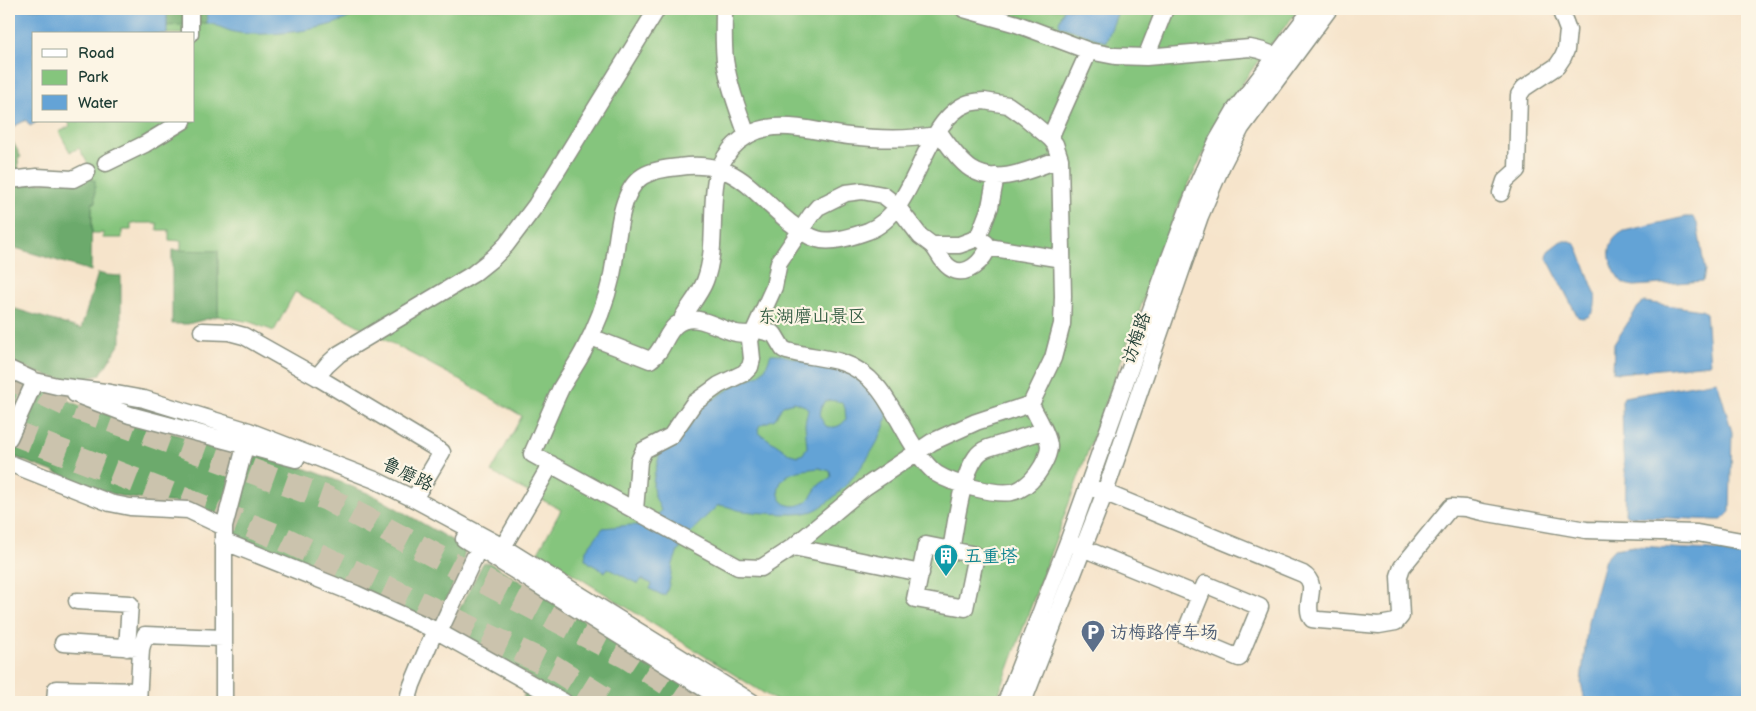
<svg xmlns="http://www.w3.org/2000/svg" width="1756" height="711" font-family="'Balsamiq Sans','LXGW WenKai TC',sans-serif">
	<style>
		.green { fill: #85c57d; stroke: #528158 }
		.forest { fill: #6caa6c; stroke: #467450 }
		.water { fill: #64a3d6; stroke: #427085; fill-rule: evenodd }
		.lines { fill: none; stroke-linecap: round; stroke-linejoin: round }
		.highway-tunnel { stroke: #cbc3ad; stroke-width: 25; stroke-dasharray: 25 12; stroke-linecap: butt }
		.minor-casing { stroke: #8a9080; stroke-width: 19 }
		.minor { stroke: #fff; stroke-width: 16 }
		.labels { text-anchor: middle; stroke-width: 4.5; stroke-linejoin: round; paint-order: stroke }
		.park-label { font-size: 18px; fill: #385f46; stroke: #fcf5e5 }
		.street-label { font-size: 18px; fill: #1f3d34; stroke: #fcf5e5 }
		.culture-label { font-size: 18px; fill: #0d838f; stroke: #fcf5e5; text-anchor: start }
		.service-label { font-size: 18px; fill: #4e5e75; stroke: #fcf5e5; text-anchor: start }
	</style>
	<rect width="100%" height="100%" fill="#fcf5e5"/>
	<filter id="ink" filterUnits="userSpaceOnUse"><feTurbulence type="fractalNoise" baseFrequency=".02" numOctaves="2"/><feDisplacementMap in="SourceGraphic" scale="10" xChannelSelector="R" yChannelSelector="G"/><feConvolveMatrix kernelMatrix="1 2 1 2 8 2 1 2 1" color-interpolation-filters="sRGB"/></filter>
	<filter id="wash" filterUnits="userSpaceOnUse"><feTurbulence type="fractalNoise" baseFrequency=".0096" numOctaves="4" result="noise"/><feDisplacementMap in="SourceGraphic" scale="20" xChannelSelector="R" yChannelSelector="G"/><feGaussianBlur stdDeviation="1.12" result="paint"/><feColorMatrix in="noise" values="0 0 0 0 0 0 0 0 0 0 0 0 0 0 0 0 0 1.4 0 .05"/><feComposite in="paint" operator="in"/></filter>
	<g filter="url(#wash)">
		<rect width="100%" height="100%" fill="#f6e4cb"/>
		<path class="green" d="M 9,9 L 1299,9 C 1276,38 1252,67 1233,98 C 1211,135 1194,173 1176,211 L 996,702 L 778,702 L 538,552 L 561,510 L 491,472 L 522,416 L 453,376 L 295,292 L 274,331 L 250,322 L 218,316 L 218,251 L 181,251 L 181,241 L 169,240 L 169,230 L 157,230 L 157,223 L 131,223 L 131,230 L 122,230 L 122,238 L 103,238 L 103,233 L 92,233 L 92,203 L 95,203 L 92,180 L 85,168 L 88,164 L 79,148 L 70,152 L 59,132 L 70,126 L 68,121 L 194,121 L 194,34 L 34,34 L 34,121 L 38,121 L 30,126 L 26,120 L 9,129 Z"/>
		<path class="forest" d="M 167,9 L 207,9 L 207,23 L 167,26 Z
			M 9,134 L 21,157 L 18,159 L 19,171 L 9,173 Z
			M 90,177 L 92,180 L 95,180 L 95,203 L 92,203 L 91,271 L 9,246 L 9,186 Z
			M 172,250 L 218,251 L 218,316 L 188,324 L 172,324 Z
			M 98,273 L 106,275 L 121,276 L 121,342 L 100,375 C 91,377 82,380 73,380 C 51,379 29,370 9,361 L 9,307 L 81,329 Z
			M 9,376 L 24,383 L 25,386 L 9,424 Z
			M 40,387 L 83,407 L 236,452 L 221,517 C 211,514 204,507 192,505 C 166,501 140,501 115,495 L 11,456 L 11,453 L 36,392 Z
			M 257,454 L 267,455 L 318,473 L 375,496 L 460,545 L 465,551 L 463,561 L 439,617 L 435,619 L 427,619 L 237,537 L 233,534 L 232,528 L 248,464 L 253,456 Z
			M 483,563 L 490,563 L 717,702 L 532,702 L 523,697 L 533,679 L 449,629 Z"/>
		<path class="water" d="M 9,9 L 167,9 L 167,34 L 34,34 L 34,121 L 38,121 L 30,126 L 26,120 L 9,129 Z
			M 207,9 L 362,9 C 341,30 269,37 240,33 C 228,32 219,25 207,23 Z
			M 1064,9 L 1119,9 L 1106,42 L 1060,26 L 1059,22 Z
			M 1685,217 L 1693,217 L 1697,223 L 1705,271 L 1703,281 L 1634,286 C 1630,285 1625,285 1622,282 C 1615,275 1608,259 1610,249 C 1611,240 1617,235 1624,231 Z
			M 1561,241 L 1571,241 L 1577,246 L 1595,293 C 1597,305 1593,322 1578,317 L 1547,258 L 1548,251 Z
			M 1644,302 L 1702,310 L 1706,313 L 1710,364 L 1619,373 L 1613,372 L 1614,344 L 1638,307 Z
			M 771,354 L 778,354 L 850,373 L 873,388 L 887,415 C 884,444 839,501 813,511 C 807,513 800,514 793,514 C 777,514 760,513 743,511 C 734,510 726,504 717,506 C 700,523 682,537 674,561 C 670,572 671,584 665,595 L 662,595 L 650,589 L 652,584 L 642,579 L 638,584 L 608,568 L 605,572 L 591,564 L 585,559 L 586,550 L 603,528 L 631,525 L 649,526 L 653,524 L 661,510 L 654,495 L 653,486 L 654,476 L 660,453 L 686,432 L 696,415 L 709,402 L 739,383 L 759,375 L 766,367 ZM 830,400 L 841,402 L 845,408 L 846,419 C 842,426 834,429 826,426 C 819,419 819,410 824,402 ZM 794,402 L 805,406 L 808,409 L 805,424 L 807,447 L 803,454 L 798,456 L 790,454 L 759,433 L 758,429 L 760,425 L 775,419 L 783,405 ZM 819,468 L 830,471 L 831,477 C 827,480 822,482 818,486 C 814,491 811,498 806,502 C 780,517 767,484 792,473 C 800,470 811,469 819,468 Z
			M 1716,381 L 1718,384 L 1732,432 L 1730,512 L 1722,520 L 1715,520 L 1630,516 L 1625,514 L 1626,479 L 1623,453 L 1622,401 L 1624,397 Z
			M 1635,546 L 1747,552 L 1747,702 L 1585,702 L 1581,682 L 1588,621 L 1605,559 L 1614,549 Z"/>
	</g>
	<g filter="url(#ink)">
		<g class="lines">
			<path class="highway-tunnel" d="M 9,377 L 64,403 L 326,498 L 628,657 L 696,702
				M 9,431 L 284,539 L 553,667 L 609,702"/>
			<defs>
				<path id="minor" d="M 724,9 C 724,26 723,43 725,60 C 729,86 738,110 747,135
					M 964,9 L 1017,24 L 1089,51 L 1115,56 L 1146,57 L 1250,48 C 1262,50 1273,54 1283,61
					M 190,34 L 190,9
					M 1146,57 L 1165,9
					M 984,101 L 1008,105 L 1025,117 L 1050,138 L 1055,144 L 1060,159 L 1063,296 L 1062,324 L 1053,358 L 1031,404 L 976,422 L 932,442 L 865,487 L 793,547 L 761,568 L 738,567 L 532,454 C 542,432 551,409 561,388 C 568,376 576,365 583,352 C 596,328 606,302 612,275 C 618,247 617,192 643,176 C 653,170 667,168 679,167 C 735,159 749,189 788,221 C 797,228 806,236 817,239 C 831,244 854,236 868,231 C 919,211 921,120 969,103 C 974,102 979,101 984,101 Z
					M 938,131 C 948,144 958,160 971,169 C 998,187 1033,168 1060,159
					M 1050,138 L 1089,51
					M 106,163 L 145,144 L 183,121
					M 9,180 L 37,177 L 73,179 L 87,172
					M 1501,193 L 1505,181 L 1517,170 L 1519,95 L 1524,88 L 1557,66 L 1563,57 L 1566,50 L 1568,30 L 1560,9
					M 932,245 C 937,250 939,256 944,262 C 960,282 979,266 988,249 L 986,243 L 978,238
					M 988,247 L 1062,259
					M 682,321 L 683,317 C 690,305 700,294 705,281 C 717,250 710,212 716,179 C 718,168 724,158 731,149 C 764,112 807,131 849,136 C 877,139 908,140 936,135
					M 755,329 L 774,334 L 783,349 L 787,351 C 805,356 823,357 841,362 C 884,376 894,418 917,451
					M 202,331 L 229,332 L 244,336 L 317,377 L 442,452 L 414,499
					M 591,337 L 650,360 C 663,352 665,334 676,325 C 694,310 718,329 736,333 C 742,334 747,334 752,334
					M 9,369 L 35,381 L 57,386 L 105,392 L 144,399 L 249,431 L 375,480 L 414,499 L 503,547 L 752,702
					M 317,377 L 327,365 L 339,354 L 473,274 L 493,258 L 506,245 L 536,205 L 657,9
					M 75,394 L 130,415 L 296,459
					M 9,438 L 35,381
					M 916,452 C 923,459 929,469 937,474 C 953,484 994,495 1012,492 C 1022,490 1030,483 1037,474 C 1042,467 1049,456 1049,446 C 1048,433 1036,416 1031,404
					M 9,463 L 110,503 L 130,507 L 188,510 L 224,527
					M 1089,486 L 1303,574 C 1321,585 1302,604 1312,619 L 1319,620 L 1379,625 L 1396,622 L 1401,616 L 1399,576 L 1402,567 L 1451,507 L 1465,508 L 1482,512 L 1586,530 L 1697,533 L 1747,542
					M 635,510 L 639,461 L 644,450 L 671,436 L 694,403 L 719,385 L 744,373 L 750,367 L 752,359 L 750,340 L 774,287 L 779,262 L 811,215 L 818,207 L 846,193 L 862,191 L 883,195 L 897,206 L 920,236 L 932,245 L 959,245 L 978,238 L 990,207 L 996,176
					M 464,539 L 726,702
					M 223,541 L 356,594 L 435,630 L 564,702
					M 926,545 L 976,555 L 965,608 L 915,599 Z
					M 1075,545 L 1200,596
					M 503,547 L 551,464
					M 793,547 L 921,573
					M 951,550 C 956,524 961,477 976,457 C 979,452 983,450 988,448 L 1043,431
					M 1205,584 L 1260,607 L 1239,658 L 1184,635 Z
					M 77,601 L 130,604 L 127,648
					M 439,632 L 483,539
					M 63,643 L 138,648
					M 55,702 L 56,689 L 138,691
					M 138,702 L 141,649 L 145,635 L 223,638
					M 224,702 L 224,527 L 248,435
					M 407,702 L 412,685 L 435,630
					M 1006,702 L 1068,542 L 1166,268 L 1198,183 L 1217,141 L 1235,110 L 1312,9
					M 1023,702 L 1105,492 L 1200,216 L 1222,165 L 1241,128 L 1329,9"/>
			</defs>
			<use href="#minor" class="minor-casing"/>
			<use href="#minor" class="minor"/>
		</g>
	</g>
	<defs>
		<symbol id="building-pin" viewBox="-11 -11 22 30"><path d="M0 17L-7.5 6A9.5 9.5 0 1 1 7.5 6Z" fill="#0f9aa8" stroke="#fcf5e5"/><path d="M-4-6H4V6H1V3H-1V6H-4ZM-2.5-4.3h1.7v1.8h-1.7ZM.8-4.3h1.7v1.8H.8ZM-2.5-1h1.7V.8h-1.7ZM.8-1h1.7V.8H.8Z" fill="#fff"/></symbol>
		<symbol id="parking-pin" viewBox="-11 -11 22 30"><path d="M0 17L-7.5 6A9.5 9.5 0 1 1 7.5 6Z" fill="#5c6f8a" stroke="#fcf5e5"/><path d="M-3.5-5.5H1a3.5 3.5 0 0 1 0 7H-1V5.5H-3.5ZM-1-3.4V-.6H.8a1.4 1.4 0 0 0 0-2.8Z" fill="#fff"/></symbol>
	</defs>
	<g fill-rule="evenodd">
		<use href="#building-pin" x="932" y="542" width="28" height="38"/>
		<use href="#parking-pin" x="1079" y="618" width="28" height="38"/>
	</g>
	<g class="labels">
		<g class="park-label">
			<text x="812" y="322">东湖磨山景区</text>
		</g>
		<g class="street-label">
			<text transform="translate(1136 338) rotate(-71)" y="6">访梅路</text>
			<text transform="translate(408 474) rotate(26)" y="6">鲁磨路</text>
		</g>
		<g class="culture-label">
			<text x="964" y="562">五重塔</text>
		</g>
		<g class="service-label">
			<text x="1110" y="638">访梅路停车场</text>
		</g>
	</g>
	<rect width="1756" height="711" fill="none" stroke="#fcf5e5" stroke-width="30"/>
	<rect x="32" y="32" width="162" height="90" fill="#fcf5e5" stroke="#a4ab9e"/>
	<rect x="42" y="49" width="25" height="8" fill="#ffffff" stroke="#a4ab9e"/>
	<text x="78" y="58" font-size="15" fill="#1f3d34">Road</text>
	<rect x="42" y="70" width="25" height="15" fill="#85c57d" stroke="#a4ab9e"/>
	<text x="78" y="82" font-size="15" fill="#1f3d34">Park</text>
	<rect x="42" y="95" width="25" height="15" fill="#64a3d6" stroke="#a4ab9e"/>
	<text x="78" y="108" font-size="15" fill="#1f3d34">Water</text>
</svg>
